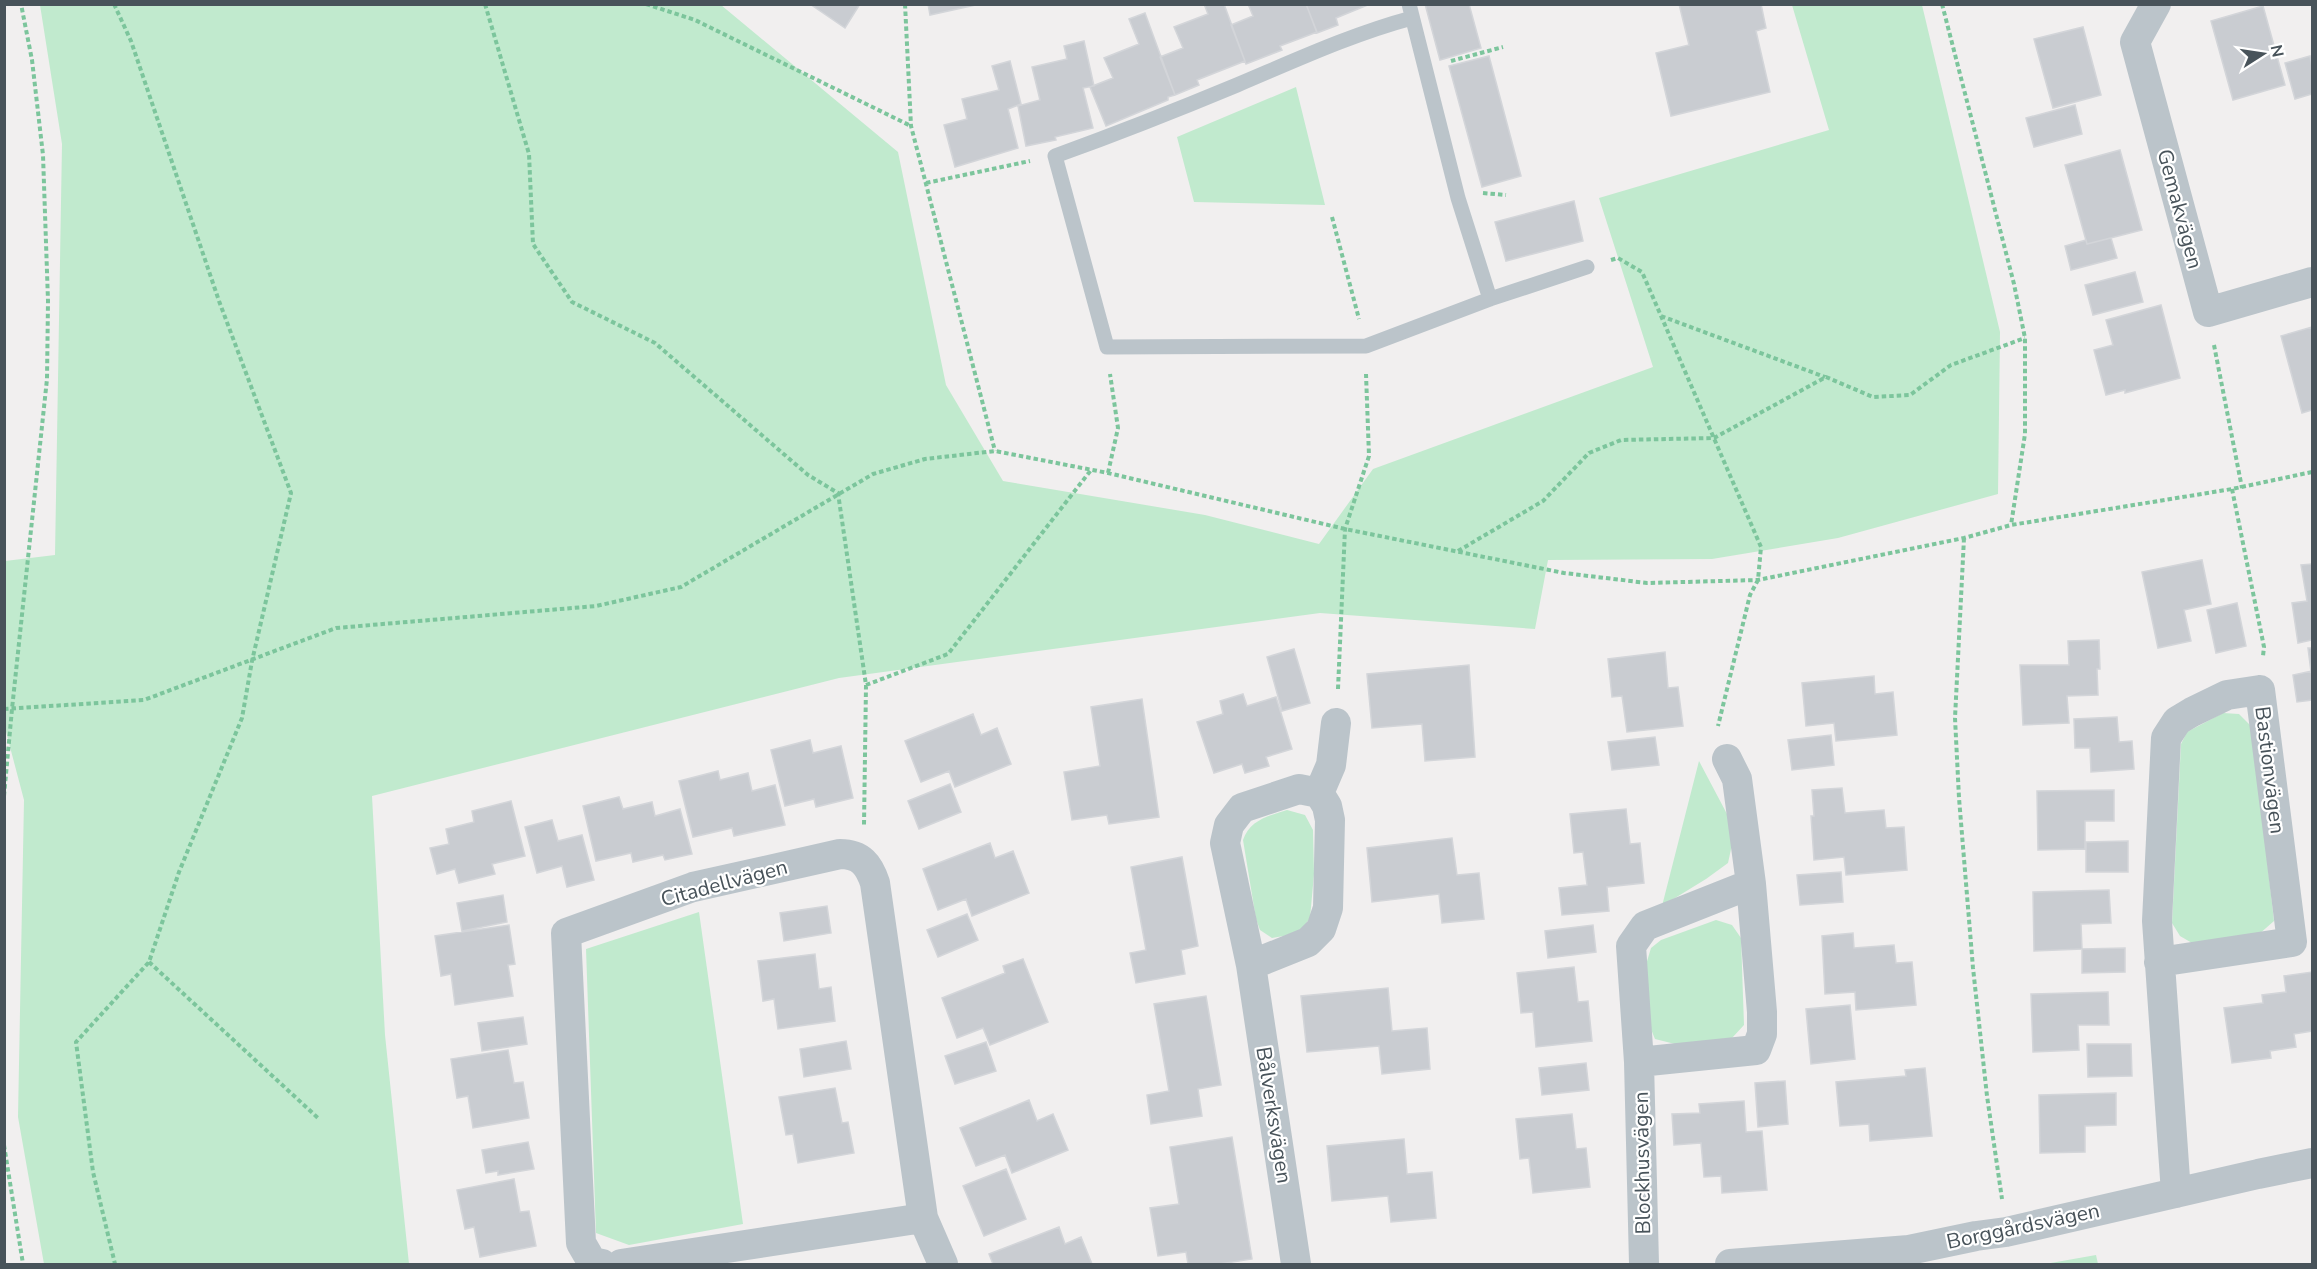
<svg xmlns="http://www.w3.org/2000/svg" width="2317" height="1269" font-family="'Nunito Sans',sans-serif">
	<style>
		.green { fill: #c1eace }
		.building { fill: #c9ccd1; stroke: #d3d5d9; stroke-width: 1.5 }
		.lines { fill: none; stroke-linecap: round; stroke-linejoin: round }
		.path { stroke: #7cc59c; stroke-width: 4; stroke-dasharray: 4.5 3; stroke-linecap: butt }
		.service { stroke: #bbc4ca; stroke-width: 15 }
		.minor { stroke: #bbc4ca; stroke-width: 30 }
		.labels { text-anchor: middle; stroke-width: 4.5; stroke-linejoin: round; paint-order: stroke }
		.street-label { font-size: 21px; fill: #48535a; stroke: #fff }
	</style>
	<rect width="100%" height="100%" fill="#f1efef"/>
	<path class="green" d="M 40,5 L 721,5 L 898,152 L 946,385 L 1003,481 L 1205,515 L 1319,544 L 1373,469 L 1653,367 L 1599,198 L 1829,130 L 1792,5 L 1922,5 L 2000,332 L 1998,494 L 1838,538 L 1712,559 L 1548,560 L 1535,629 L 1320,613 L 839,678 L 372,796 L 385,1035 L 409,1264 L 44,1264 L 18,1117 L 24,800 L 5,728 L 5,561 L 55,555 L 62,144 Z
		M 1296,87 L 1325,205 L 1194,202 L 1177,137 Z
		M 2223,713 L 2239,714 L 2252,727 L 2274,921 L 2258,935 L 2192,943 L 2180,936 L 2172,923 L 2181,744 L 2187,732 Z
		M 1699,761 L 1727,814 L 1733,840 L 1728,863 L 1706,879 L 1662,906 Z
		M 1287,810 L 1305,815 L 1313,830 L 1314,874 L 1310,918 L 1302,929 L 1289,935 L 1272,938 L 1260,930 L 1256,919 L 1243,840 C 1250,820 1268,816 1287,810 Z
		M 699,912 L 743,1224 L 629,1245 L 596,1233 L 586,949 Z
		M 1716,920 L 1732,925 L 1741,938 L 1744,1025 L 1732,1038 L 1675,1044 L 1655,1039 L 1648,1022 L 1645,968 L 1651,948 L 1661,940 Z
		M 2096,1255 L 2098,1264 L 2045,1264 Z"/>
	<path class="building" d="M 810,4 L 860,4 L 845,28 Z
		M 928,4 L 980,4 L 930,15 Z
		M 1204,4 L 1224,4 L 1245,61 L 1197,80 L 1199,85 L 1175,95 L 1160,57 L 1183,48 L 1174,27 L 1208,14 Z
		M 1248,4 L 1306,4 L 1317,32 L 1280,46 L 1282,50 L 1246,64 L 1231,25 L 1253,16 Z
		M 1306,4 L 1370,4 L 1336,18 L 1338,25 L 1317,33 Z
		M 1425,4 L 1469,4 L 1481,48 L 1440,60 Z
		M 1679,4 L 1761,4 L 1766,28 L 1756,31 L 1770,92 L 1671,116 L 1656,53 L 1689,45 Z
		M 2263,6 L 2285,85 L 2233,100 L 2211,21 Z
		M 1145,13 L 1175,95 L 1168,97 L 1168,100 L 1106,126 L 1090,87 L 1113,78 L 1104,58 L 1139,44 L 1129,19 Z
		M 2083,27 L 2101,95 L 2053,108 L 2034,39 Z
		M 1084,41 L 1094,86 L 1083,88 L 1093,128 L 1055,137 L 1056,140 L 1026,146 L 1018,106 L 1040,100 L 1032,67 L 1067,59 L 1064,46 Z
		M 1489,56 L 1521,176 L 1482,187 L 1449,66 Z
		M 2310,56 L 2312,66 L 2312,94 L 2295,99 L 2285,63 Z
		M 1010,61 L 1021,104 L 1008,109 L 1018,148 L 955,167 L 944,125 L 967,119 L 962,99 L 999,90 L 992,66 Z
		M 2075,105 L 2082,134 L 2034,147 L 2026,118 Z
		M 2120,150 L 2142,230 L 2087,244 L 2065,165 Z
		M 1574,201 L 1583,241 L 1506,261 L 1495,222 Z
		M 2111,238 L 2117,258 L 2071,270 L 2065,246 L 2086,240 L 2087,244 Z
		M 2135,272 L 2143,302 L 2093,315 L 2085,285 Z
		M 2161,305 L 2180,378 L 2125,393 L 2125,390 L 2106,395 L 2094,350 L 2113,345 L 2106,320 Z
		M 2312,327 L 2312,410 L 2302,413 L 2281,336 Z
		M 2202,560 L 2211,604 L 2184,610 L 2191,641 L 2158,648 L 2142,572 Z
		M 2312,564 L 2312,640 L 2298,643 L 2292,603 L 2307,601 L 2301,565 Z
		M 2237,603 L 2246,646 L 2216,653 L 2207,610 Z
		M 2099,640 L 2100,669 L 2097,669 L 2098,695 L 2067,696 L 2069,723 L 2023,725 L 2020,665 L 2069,665 L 2068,641 Z
		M 2308,648 L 2312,648 L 2312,671 L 2311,672 Z
		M 1294,649 L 1310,703 L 1282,711 L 1267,657 Z
		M 1665,652 L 1668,688 L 1678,687 L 1683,726 L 1627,732 L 1622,696 L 1612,697 L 1608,659 Z
		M 1469,665 L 1475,757 L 1425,761 L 1422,724 L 1372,728 L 1367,674 Z
		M 2312,671 L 2312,700 L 2297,702 L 2293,675 Z
		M 1874,676 L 1875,694 L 1893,692 L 1897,735 L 1836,741 L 1834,723 L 1806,726 L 1802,683 Z
		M 1243,694 L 1247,706 L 1276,697 L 1292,749 L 1266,757 L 1269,766 L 1245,773 L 1242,764 L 1214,773 L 1197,722 L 1223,714 L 1220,701 Z
		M 1142,699 L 1159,817 L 1109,824 L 1107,815 L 1072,820 L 1064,772 L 1100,766 L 1091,707 Z
		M 973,714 L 981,735 L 997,728 L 1011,764 L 955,787 L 949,771 L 921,782 L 905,741 Z
		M 2117,717 L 2119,742 L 2132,741 L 2134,769 L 2091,772 L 2090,748 L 2075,748 L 2074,719 Z
		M 1831,735 L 1834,765 L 1792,770 L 1788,740 Z
		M 1655,737 L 1659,765 L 1612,770 L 1608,742 Z
		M 810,740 L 813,753 L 841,746 L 853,798 L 816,807 L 814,799 L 785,806 L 771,750 Z
		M 718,771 L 720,780 L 748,773 L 752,791 L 775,785 L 785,825 L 734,836 L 732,828 L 693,837 L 679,781 Z
		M 950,784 L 961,812 L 919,829 L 908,801 Z
		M 1842,788 L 1845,813 L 1884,810 L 1886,828 L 1904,827 L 1907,870 L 1846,875 L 1844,857 L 1814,860 L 1811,816 L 1814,816 L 1812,790 Z
		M 2114,790 L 2114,821 L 2085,821 L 2085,849 L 2038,850 L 2037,791 Z
		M 619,797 L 623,809 L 652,802 L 655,816 L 680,809 L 692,854 L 665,860 L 663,855 L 633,862 L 631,853 L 596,861 L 583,806 Z
		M 511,801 L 525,856 L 492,864 L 495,874 L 459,883 L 455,869 L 437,874 L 430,848 L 449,844 L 446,829 L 474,822 L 472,811 Z
		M 1626,809 L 1630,844 L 1640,843 L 1644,883 L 1607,887 L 1609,911 L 1562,915 L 1559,888 L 1587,885 L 1583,852 L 1574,853 L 1570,814 Z
		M 552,820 L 558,841 L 582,835 L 594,880 L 567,887 L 562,866 L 537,873 L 525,827 Z
		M 1452,838 L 1457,875 L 1479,873 L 1484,919 L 1442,923 L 1439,894 L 1372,902 L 1367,848 Z
		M 2128,841 L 2128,872 L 2086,872 L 2086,842 Z
		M 990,843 L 995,858 L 1013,851 L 1029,893 L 972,916 L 966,899 L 938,910 L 923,869 Z
		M 1182,857 L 1198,946 L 1181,950 L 1185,974 L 1136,983 L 1130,953 L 1146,950 L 1131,867 Z
		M 1841,872 L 1843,902 L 1800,905 L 1797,875 Z
		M 2109,890 L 2111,923 L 2081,924 L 2082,949 L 2034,951 L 2033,892 Z
		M 503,895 L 507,922 L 462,931 L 457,903 Z
		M 827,906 L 831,933 L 784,941 L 780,913 Z
		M 967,914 L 978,940 L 938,957 L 927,930 Z
		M 509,925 L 515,964 L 508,965 L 513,996 L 455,1005 L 451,974 L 441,976 L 435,936 Z
		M 1593,925 L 1596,952 L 1548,958 L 1545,931 Z
		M 1853,933 L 1854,948 L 1894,945 L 1896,963 L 1912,962 L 1916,1005 L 1856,1010 L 1855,992 L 1825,994 L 1822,936 Z
		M 2125,948 L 2125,972 L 2082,973 L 2082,949 Z
		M 815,954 L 819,989 L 831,987 L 835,1021 L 778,1029 L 774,999 L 763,1001 L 758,961 Z
		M 1023,959 L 1048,1022 L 990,1045 L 983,1028 L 957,1038 L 942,998 L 1005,973 L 1003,966 Z
		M 1574,967 L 1578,1002 L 1588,1001 L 1592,1041 L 1536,1047 L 1533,1012 L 1521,1013 L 1517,973 Z
		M 2312,972 L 2312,1031 L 2294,1034 L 2296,1047 L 2270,1051 L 2271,1058 L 2232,1063 L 2224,1008 L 2263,1003 L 2262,995 L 2286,992 L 2284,976 Z
		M 1388,988 L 1392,1031 L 1427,1028 L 1430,1069 L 1382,1074 L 1379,1046 L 1307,1052 L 1301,996 Z
		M 2108,992 L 2109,1025 L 2078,1025 L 2079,1050 L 2033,1052 L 2031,994 Z
		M 1206,996 L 1221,1085 L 1198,1089 L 1202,1116 L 1151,1124 L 1147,1095 L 1169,1091 L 1154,1004 Z
		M 1850,1005 L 1855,1059 L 1811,1064 L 1806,1009 Z
		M 523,1017 L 527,1044 L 482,1051 L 478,1023 Z
		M 846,1041 L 851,1069 L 804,1077 L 800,1049 Z
		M 986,1042 L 996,1071 L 955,1084 L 945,1056 Z
		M 2087,1044 L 2131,1044 L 2132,1076 L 2088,1077 Z
		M 508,1050 L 514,1083 L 523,1082 L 529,1118 L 473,1128 L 468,1096 L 457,1098 L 451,1059 Z
		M 1586,1063 L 1589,1090 L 1542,1095 L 1539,1068 Z
		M 1925,1068 L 1932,1136 L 1870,1141 L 1869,1124 L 1840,1126 L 1836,1082 L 1906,1076 L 1905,1070 Z
		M 1785,1081 L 1788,1124 L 1758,1127 L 1755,1083 Z
		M 835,1088 L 842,1123 L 848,1122 L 854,1153 L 798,1163 L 793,1134 L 786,1135 L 779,1097 Z
		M 2116,1093 L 2116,1125 L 2085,1126 L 2085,1152 L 2040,1153 L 2039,1095 Z
		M 1029,1100 L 1037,1121 L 1053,1114 L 1068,1150 L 1012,1173 L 1005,1155 L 976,1166 L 960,1128 Z
		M 1744,1101 L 1746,1132 L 1762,1131 L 1767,1190 L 1722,1193 L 1721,1176 L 1704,1177 L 1701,1143 L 1674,1145 L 1672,1114 L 1700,1113 L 1699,1104 Z
		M 1572,1114 L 1576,1149 L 1586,1148 L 1590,1187 L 1533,1193 L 1529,1158 L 1520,1159 L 1516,1119 Z
		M 1232,1137 L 1252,1259 L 1220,1264 L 1188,1264 L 1186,1252 L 1158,1256 L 1150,1208 L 1179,1204 L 1170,1147 Z
		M 1404,1139 L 1407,1174 L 1432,1172 L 1436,1218 L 1391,1222 L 1388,1196 L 1332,1201 L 1327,1146 Z
		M 528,1142 L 534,1169 L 498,1175 L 498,1171 L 486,1173 L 482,1150 Z
		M 1006,1169 L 1026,1219 L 984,1236 L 963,1186 Z
		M 514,1179 L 520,1212 L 529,1211 L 536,1246 L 480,1257 L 474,1227 L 465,1229 L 457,1190 Z
		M 1059,1227 L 1065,1244 L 1081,1237 L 1092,1264 L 993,1264 L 989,1254 Z"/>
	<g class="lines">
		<path class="path" d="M 114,4 L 131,41 L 219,301 L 291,493 L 252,661 L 242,718 L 179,872 L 149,962 L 76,1042 L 93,1172 L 115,1264
			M 485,4 L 529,154 L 533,244 L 572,302 L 655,343 L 808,475 L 838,493 L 866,685 L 864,825
			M 646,4 L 695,20 L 911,126
			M 905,4 L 911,126 L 995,451
			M 1942,4 L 2014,284 L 2025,338 L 2025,434 L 2011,525
			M 1451,61 L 1503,47
			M 926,183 L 1030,161
			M 1483,193 L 1506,195
			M 1332,217 L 1359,319
			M 1611,260 L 1618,258 L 1642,272 L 1761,547 L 1758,580 L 1750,595 L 1718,726
			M 1661,316 L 1825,377
			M 2214,345 L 2242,488
			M 1108,473 L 1118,428 L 1110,374
			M 2232,489 L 2264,647 L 2263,656
			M 1964,538 L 1955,718 L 1959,798 L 1973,968 L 1987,1096 L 2002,1199
			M 1458,551 L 1543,501 L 1589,453 L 1621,440 L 1714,438 L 1826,377 L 1873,397 L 1910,395 L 1951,365 L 2025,338
			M 866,685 L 948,654 L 1091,470
			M 1338,689 L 1345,529 L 1369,456 L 1366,374
			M 4,709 L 144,700 L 336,628 L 596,606 L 681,587 L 873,474 L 925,459 L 995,451 L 1108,473 L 1345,529 L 1564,573 L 1647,583 L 1758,580 L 1964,538 L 2011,525 L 2232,489 L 2312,472
			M 4,796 L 12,709 L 47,379 L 48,301 L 43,155 L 32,60 L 21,4
			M 149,962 L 318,1118
			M 4,1145 L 23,1264"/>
		<path class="service" d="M 1409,4 L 1458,198 L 1490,299
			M 1412,18 C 1352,34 1294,61 1237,85 C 1177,110 1116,134 1055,156 L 1107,347 L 1366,346 L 1490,299 L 1587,267"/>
		<path class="minor" d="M 2156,4 L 2135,42 L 2208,312 L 2312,282
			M 1727,759 L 1737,779 L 1751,884
			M 1319,793 L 1331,765 L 1336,723
			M 2159,962 L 2292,942 L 2260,690 L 2227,695 L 2192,712 L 2177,721 L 2166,738 L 2157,921 L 2176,1193
			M 1251,965 L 1308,942 L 1321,929 L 1328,908 L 1330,820 L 1327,806 L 1319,793 L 1299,789 L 1242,808 L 1229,825 L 1225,843 L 1251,965 L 1296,1264
			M 1639,1062 L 1756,1050 L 1762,1034 L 1762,1012 L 1751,884 L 1645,926 L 1631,946 L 1639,1062 L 1644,1264
			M 602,1264 L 592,1262 L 581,1243 L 566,933 L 693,887 L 840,854 C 861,854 869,865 875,883 L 923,1218 L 943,1264
			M 621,1264 L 923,1218
			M 1730,1264 L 1909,1250 L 1976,1236 L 2006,1232 L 2258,1174 L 2312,1163"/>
	</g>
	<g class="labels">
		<g class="street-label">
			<text transform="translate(2180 209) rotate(75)" y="7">Gemakvägen</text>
			<text transform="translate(2270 770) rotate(83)" y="7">Bastionvägen</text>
			<text transform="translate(724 883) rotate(-15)" y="7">Citadellvägen</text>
			<text transform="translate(1274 1115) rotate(81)" y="7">Bålverksvägen</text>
			<text transform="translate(1642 1163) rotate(-91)" y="7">Blockhusvägen</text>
			<text transform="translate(2023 1226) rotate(-12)" y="7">Borggårdsvägen</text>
		</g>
	</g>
	<rect width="2317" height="1269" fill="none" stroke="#48535a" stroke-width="12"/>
	<g transform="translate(2263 54) rotate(78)" stroke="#ffffff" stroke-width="4.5" paint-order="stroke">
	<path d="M0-4.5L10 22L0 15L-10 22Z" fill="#48535a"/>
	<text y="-9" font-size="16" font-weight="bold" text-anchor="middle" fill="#48535a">N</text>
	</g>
</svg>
